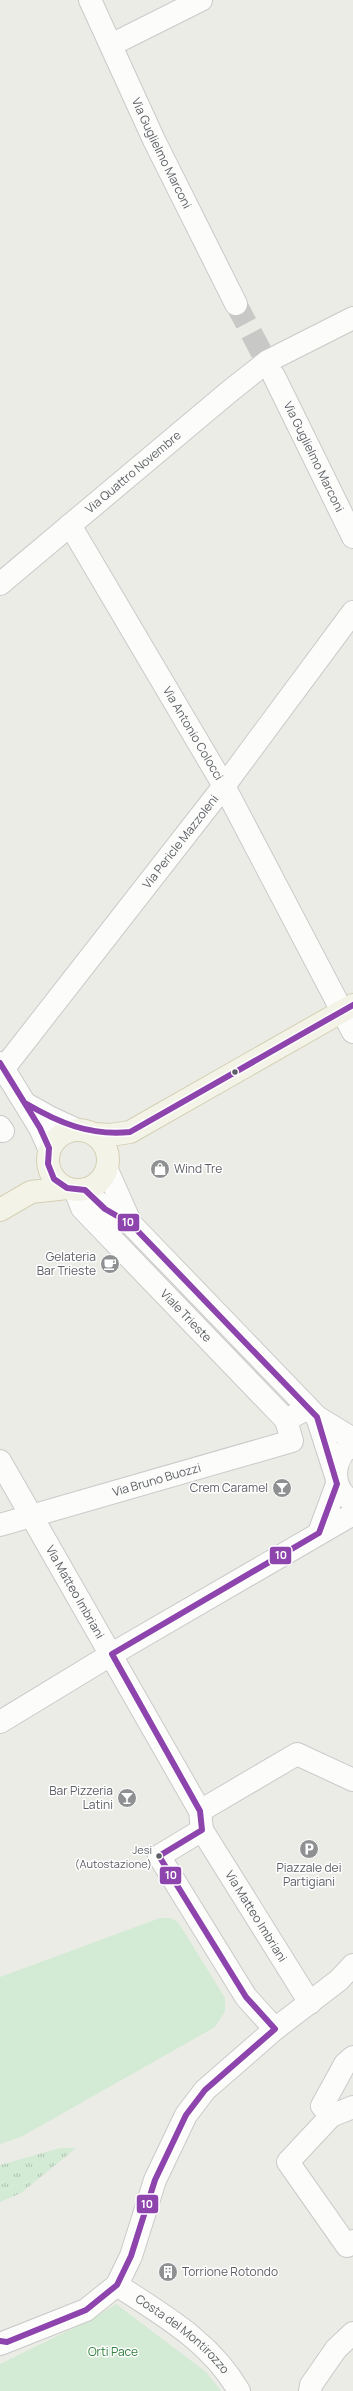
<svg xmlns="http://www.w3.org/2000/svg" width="353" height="2391" font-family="Manrope,sans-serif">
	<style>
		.grass { fill: url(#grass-tufts) }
		.green { fill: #d3ead4 }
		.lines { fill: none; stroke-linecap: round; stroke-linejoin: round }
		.minor-tunnel { stroke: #c8c9c6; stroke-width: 22; stroke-dasharray: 22 11; stroke-linecap: butt }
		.minor-casing { stroke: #c9cac9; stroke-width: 24 }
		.major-casing { stroke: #d5d0b3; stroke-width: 24 }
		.minor { stroke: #fcfcfb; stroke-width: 22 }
		.major { stroke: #f3f3e8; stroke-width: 22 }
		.bus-1-casing { stroke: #fff; stroke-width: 9 }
		.bus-1 { stroke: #8e44ad; stroke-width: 6 }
		.bus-dot { fill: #5c5f65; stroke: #fff; stroke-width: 1.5 }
		.labels { text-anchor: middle; stroke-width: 3; stroke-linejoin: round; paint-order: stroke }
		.bus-label { font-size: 11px; fill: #5c5f65; stroke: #fff; text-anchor: end }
		.street-label { font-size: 12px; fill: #5c5f65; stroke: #fff }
		.poi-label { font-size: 12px; fill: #5c5f65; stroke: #fff; text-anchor: end }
		.park-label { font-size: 12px; fill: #30813e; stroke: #fff }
		.line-badge { stroke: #fff; stroke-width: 1.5 }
		.badge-label { font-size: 11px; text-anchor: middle; font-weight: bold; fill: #fff }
	</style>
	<defs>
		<pattern id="grass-tufts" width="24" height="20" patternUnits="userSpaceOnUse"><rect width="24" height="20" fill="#d3ead4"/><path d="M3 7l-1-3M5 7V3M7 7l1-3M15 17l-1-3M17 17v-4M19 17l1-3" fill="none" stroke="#aec1b0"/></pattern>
	</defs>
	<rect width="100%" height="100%" fill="#ecece7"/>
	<path class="grass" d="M 60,2148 L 76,2148 L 21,2193 L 0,2202 L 0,2165 Z"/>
	<path class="green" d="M 160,1918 L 170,1918 L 178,1922 L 225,1998 L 225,2011 L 215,2027 L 21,2137 L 0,2144 L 0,1977 Z
		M 116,2304 L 206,2372 L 221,2391 L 0,2391 L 0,2364 L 92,2319 Z"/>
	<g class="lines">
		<path class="minor-tunnel" d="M 236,304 L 274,376"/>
		<defs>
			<g id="minor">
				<path id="s1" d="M 90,0 L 154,140 L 236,304"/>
				<path d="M 111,45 L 201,0"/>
				<path id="s2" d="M 274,376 L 353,537"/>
				<path id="s3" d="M 70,525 L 224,786 L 353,1032"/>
				<path id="s4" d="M 0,584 L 230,391 L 268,361 L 353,318"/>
				<path d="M 0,1063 L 40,1128 L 49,1148"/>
				<path id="s5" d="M 4,1068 L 224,786 L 353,612"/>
				<path d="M 26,1104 L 51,1118 L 75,1129"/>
				<path d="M 0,1127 L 3,1131"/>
				<path d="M 107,1170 L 131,1224"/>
				<path id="s6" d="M 75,1190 L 82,1208 L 286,1420 L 308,1408"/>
				<path d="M 85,1190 L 105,1209 L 131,1224 L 317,1417 L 353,1439"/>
				<path d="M 317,1417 L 335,1473"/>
				<path d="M 353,1445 C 331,1456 330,1491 353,1501"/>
				<path id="s7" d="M 0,1461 L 200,1811 L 202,1830 L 310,2003"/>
				<path id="s8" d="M 0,1525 L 292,1441 L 286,1420"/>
				<path d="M 319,1533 L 337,1484"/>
				<path d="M 0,1722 L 112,1654 L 353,1514"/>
				<path d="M 200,1811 L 297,1754 L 353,1780"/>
				<path d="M 202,1830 L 159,1856 L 246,1997 L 275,2029"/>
				<path d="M 353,2057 L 345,2064 L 322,2106 L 331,2116 L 353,2107"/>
				<path d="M 331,2116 L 288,2162 L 347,2246 L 353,2241"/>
				<path id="s9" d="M 117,2285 C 164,2316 210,2341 239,2391"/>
				<path d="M 0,2344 L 86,2310 L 117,2285 L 131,2256 L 155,2180 L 186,2115 L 205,2090 L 275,2029 L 339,1980 L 353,1965"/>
				<path d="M 310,2391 L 311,2385 L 336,2349 L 353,2333"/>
			</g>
			<path id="major" d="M48 1160a30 30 0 1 1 60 0a30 30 0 1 1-60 0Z
				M 95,1134 L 110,1135 L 130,1132 L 353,1005
				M 0,1210 L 31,1192 L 67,1188"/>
		</defs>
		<use href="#minor" class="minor-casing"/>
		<use href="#major" class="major-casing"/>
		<use href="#minor" class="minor"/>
		<use href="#major" class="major"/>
		<defs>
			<path id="bus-1" d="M 0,1063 L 40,1128 L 49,1148 L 48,1164 L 54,1179 L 67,1188 L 85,1190 L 105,1209 L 131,1224 L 317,1417 L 337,1484 L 319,1533 L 112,1654 L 200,1811 L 202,1830 L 159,1856 L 246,1997 L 275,2029 L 205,2090 L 186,2115 L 155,2180 L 131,2256 L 117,2285 L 86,2310 L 7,2342 L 0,2341
				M 25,1103 C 59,1123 90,1136 130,1132 L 353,1005"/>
		</defs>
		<use href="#bus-1" class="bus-1-casing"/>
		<use href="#bus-1" class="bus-1"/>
	</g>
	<defs>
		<symbol id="shop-disc" viewBox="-11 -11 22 22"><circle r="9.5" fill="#8e9092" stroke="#fff"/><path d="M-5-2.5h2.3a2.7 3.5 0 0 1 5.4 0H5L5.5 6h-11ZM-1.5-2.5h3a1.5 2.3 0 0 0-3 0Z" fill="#fff"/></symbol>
		<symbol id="cafe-disc" viewBox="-11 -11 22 22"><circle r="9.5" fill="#8e9092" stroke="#fff"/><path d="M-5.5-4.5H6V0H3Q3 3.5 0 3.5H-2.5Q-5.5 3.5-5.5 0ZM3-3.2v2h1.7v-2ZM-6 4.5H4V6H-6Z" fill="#fff"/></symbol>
		<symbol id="bar-disc" viewBox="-11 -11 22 22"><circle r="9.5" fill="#8e9092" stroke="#fff"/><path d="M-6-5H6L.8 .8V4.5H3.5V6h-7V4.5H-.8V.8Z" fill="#fff"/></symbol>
		<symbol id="parking-disc" viewBox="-11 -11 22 22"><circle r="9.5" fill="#8e9092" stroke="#fff"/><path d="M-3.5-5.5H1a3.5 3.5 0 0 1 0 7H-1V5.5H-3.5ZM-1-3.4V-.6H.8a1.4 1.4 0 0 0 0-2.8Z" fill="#fff"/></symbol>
		<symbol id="building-disc" viewBox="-11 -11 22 22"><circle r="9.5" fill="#8e9092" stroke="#fff"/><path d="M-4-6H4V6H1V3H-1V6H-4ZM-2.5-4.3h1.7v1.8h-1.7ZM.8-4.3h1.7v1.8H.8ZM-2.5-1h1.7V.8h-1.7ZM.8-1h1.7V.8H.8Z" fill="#fff"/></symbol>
	</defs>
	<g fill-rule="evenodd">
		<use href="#shop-disc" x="149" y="1158" width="22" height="22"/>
		<use href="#cafe-disc" x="99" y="1253" width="22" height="22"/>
		<use href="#bar-disc" x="271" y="1477" width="22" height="22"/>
		<use href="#bar-disc" x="116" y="1787" width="22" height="22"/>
		<use href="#parking-disc" x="298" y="1838" width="22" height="22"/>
		<use href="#building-disc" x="157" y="2261" width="22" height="22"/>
	</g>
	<g class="bus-dot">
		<circle cx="235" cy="1072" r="3.5"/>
		<circle cx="159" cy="1856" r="3.5"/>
	</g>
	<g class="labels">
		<g class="bus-label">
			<text x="152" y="1854">Jesi<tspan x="152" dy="14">(Autostazione)</tspan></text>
		</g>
		<g class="street-label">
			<text dy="4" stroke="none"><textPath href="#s1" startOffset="169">Via Guglielmo Marconi</textPath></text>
			<text dy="4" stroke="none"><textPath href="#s2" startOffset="90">Via Guglielmo Marconi</textPath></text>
			<text dy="4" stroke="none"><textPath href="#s4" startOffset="174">Via Quattro Novembre</textPath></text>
			<text dy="4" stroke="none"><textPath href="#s3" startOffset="242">Via Antonio Colocci</textPath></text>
			<text dy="4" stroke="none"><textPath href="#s5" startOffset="287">Via Pericle Mazzoleni</textPath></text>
			<text dy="4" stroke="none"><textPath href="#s6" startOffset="169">Viale Trieste</textPath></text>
			<text dy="4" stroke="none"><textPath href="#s8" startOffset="163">Via Bruno Buozzi</textPath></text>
			<text dy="4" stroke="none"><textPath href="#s7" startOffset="151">Via Matteo Imbriani</textPath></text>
			<text dy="4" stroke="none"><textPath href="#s7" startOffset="524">Via Matteo Imbriani</textPath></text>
			<text dy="4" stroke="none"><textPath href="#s9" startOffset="82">Costa del Montirozzo</textPath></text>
		</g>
		<g class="poi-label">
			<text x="174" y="1173" text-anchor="start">Wind Tre</text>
			<text x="96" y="1261">Gelateria<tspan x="96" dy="14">Bar Trieste</tspan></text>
			<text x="268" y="1492">Crem Caramel</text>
			<text x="113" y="1795">Bar Pizzeria<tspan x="113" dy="14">Latini</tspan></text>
			<text x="309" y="1872" text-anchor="middle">Piazzale dei<tspan x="309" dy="14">Partigiani</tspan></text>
			<text x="182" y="2276" text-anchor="start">Torrione Rotondo</text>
		</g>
		<g class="park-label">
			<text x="113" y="2356">Orti Pace</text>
		</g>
	</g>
	<g class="line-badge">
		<rect x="117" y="1213" width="23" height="19" rx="4" fill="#8e44ad"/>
		<rect x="269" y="1546" width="23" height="19" rx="4" fill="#8e44ad"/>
		<rect x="159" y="1866" width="23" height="19" rx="4" fill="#8e44ad"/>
		<rect x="136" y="2194" width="23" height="20" rx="4" fill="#8e44ad"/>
	</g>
	<g class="badge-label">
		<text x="128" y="1226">10</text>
		<text x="281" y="1559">10</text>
		<text x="171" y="1879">10</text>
		<text x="147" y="2208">10</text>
	</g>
</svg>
